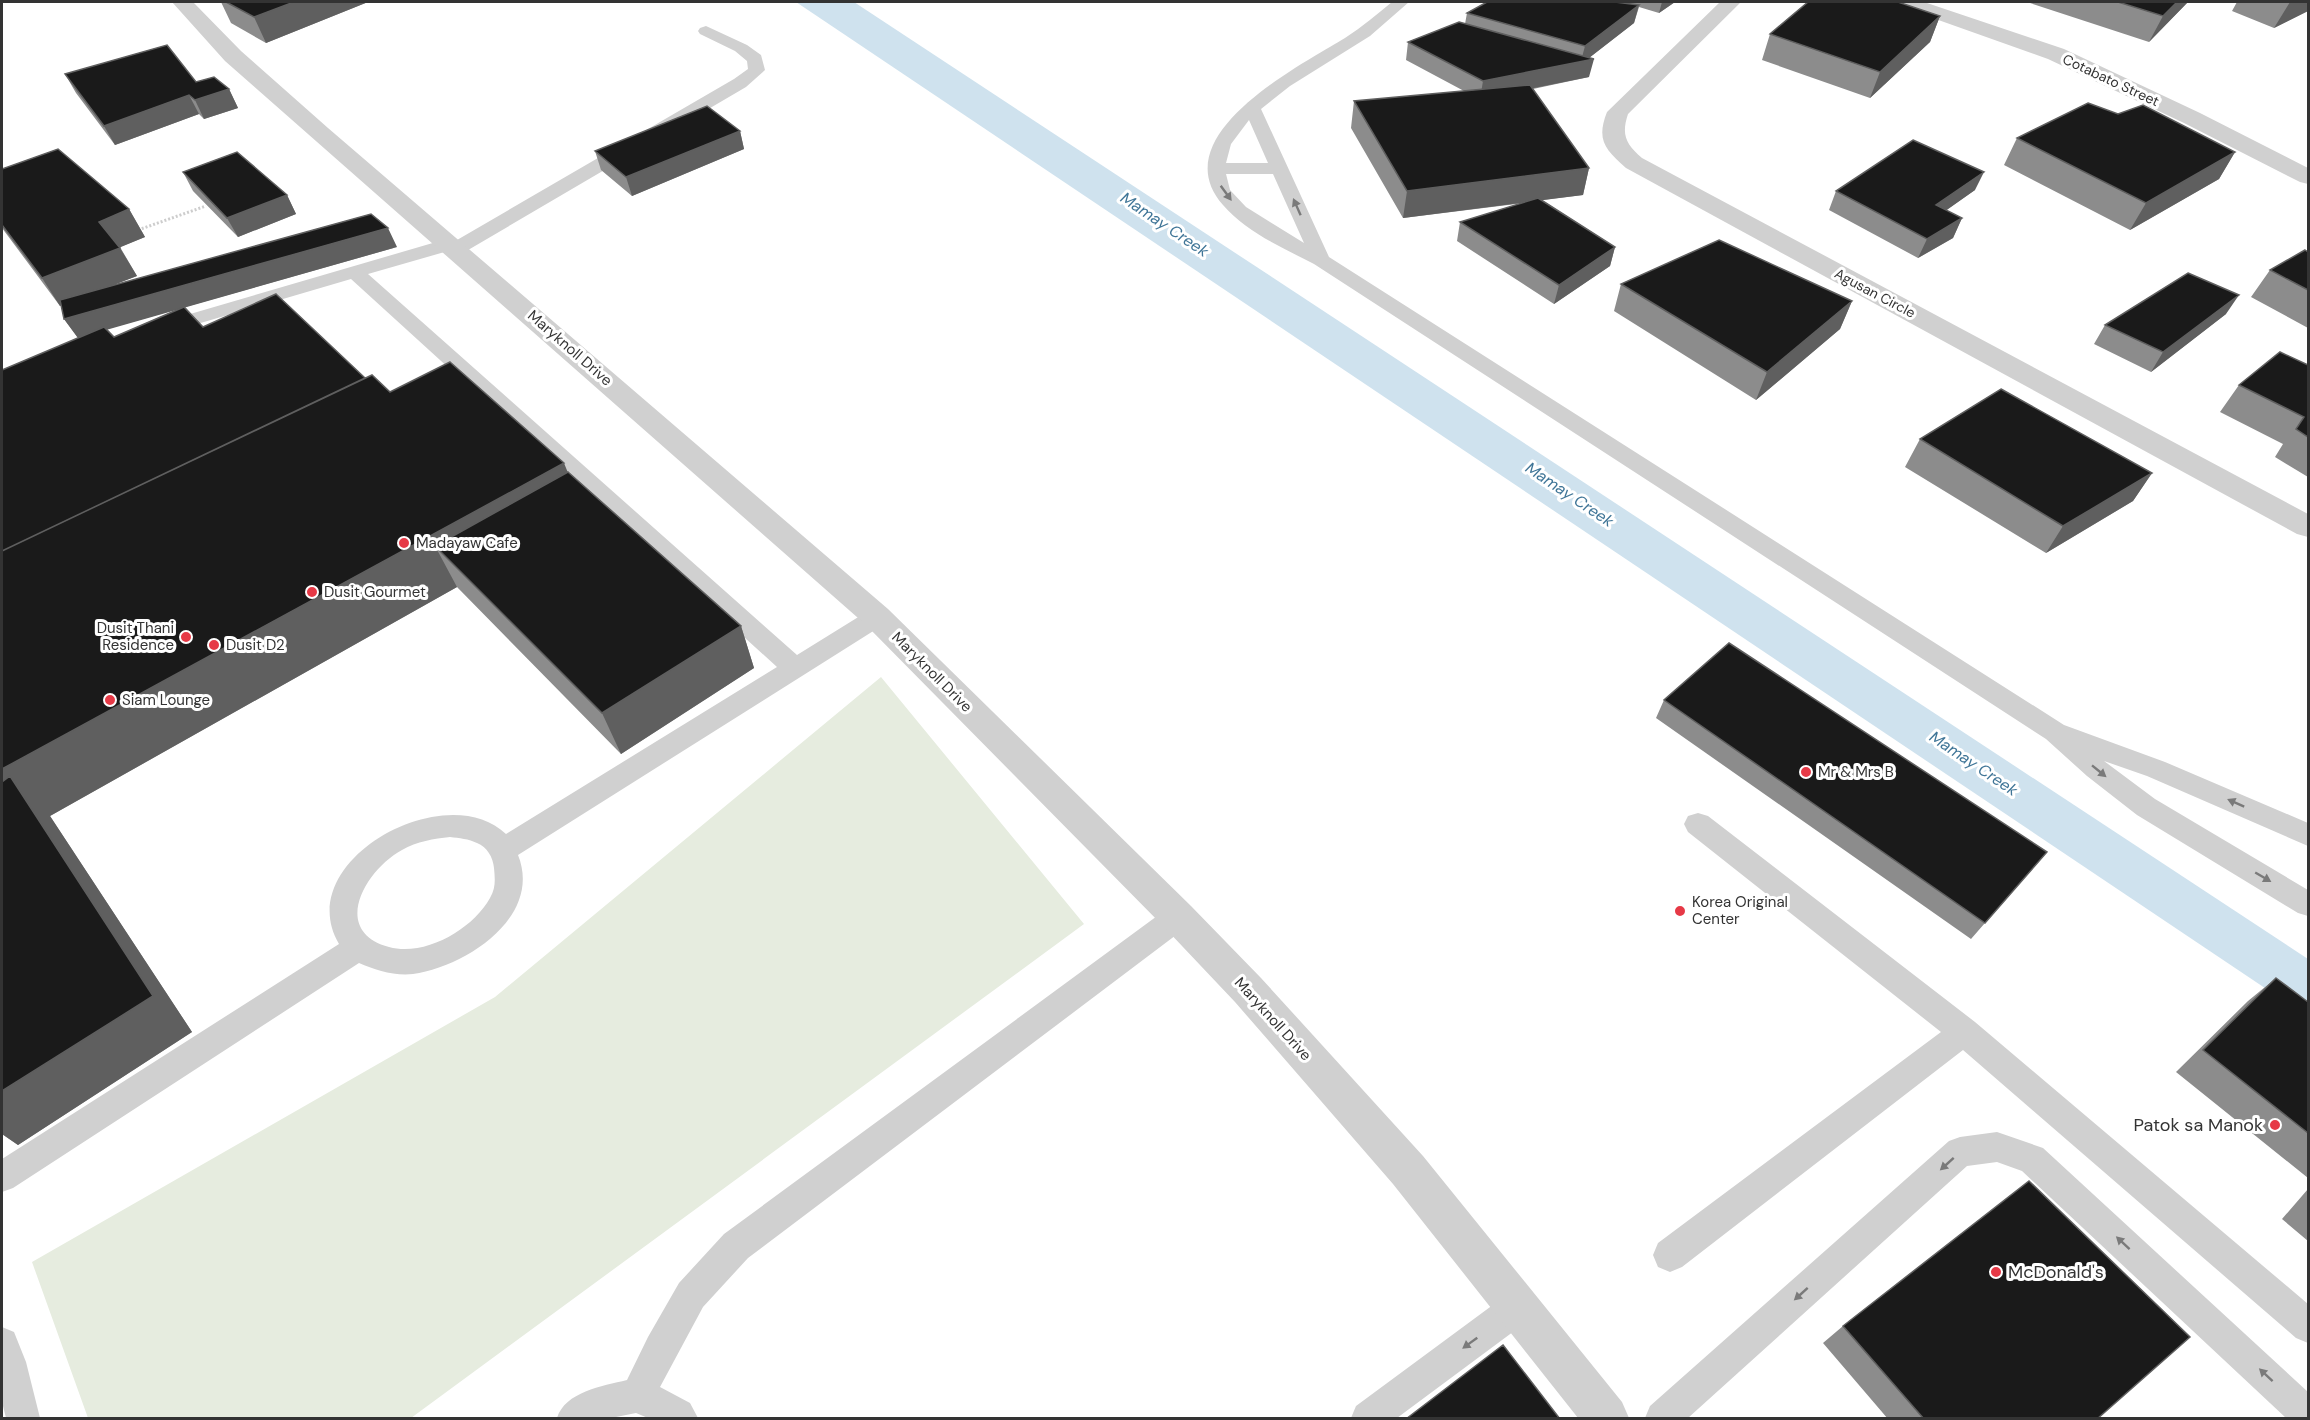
<svg xmlns="http://www.w3.org/2000/svg" width="2310" height="1420" font-family="'DM Sans',sans-serif">
	<style>
		.green { fill: #e6ecdf }
		.water { fill: #cfe2ee }
		.lines { fill: none; stroke-linecap: round; stroke-linejoin: round }
		.path { stroke: #cdcdcd; stroke-width: 3; stroke-dasharray: 2 2; stroke-linecap: butt }
		.service { fill: #d0d0d0; fill-rule: evenodd }
		.minor { fill: #d0d0d0; fill-rule: evenodd }
		.wall { fill: #8c8c8c; fill-rule: evenodd }
		.shaded-wall { fill: #5f5f5f }
		.building { fill: #1a1a1a; stroke: #5f5f5f; stroke-width: 1.5 }
		.oneway { fill: #7a7a7a }
		.poi-dot { fill: #e63946; stroke: #fff; stroke-width: 2 }
		.labels { text-anchor: middle; stroke-width: 6; stroke-linejoin: round; paint-order: stroke }
		.far-street-label { font-size: 14px; fill: #333; stroke: #fff }
		.street-label { font-size: 15px; fill: #333; stroke: #fff }
		.poi-label { font-size: 15px; fill: #333; stroke: #fff; text-anchor: start }
		.water-label { font-size: 16px; font-style: italic; fill: #3f7597; stroke: #fff }
		.near-poi-label { font-size: 18px; fill: #333; stroke: #fff; text-anchor: end }
	</style>
	<rect width="100%" height="100%" fill="#fff"/>
	<path class="green" d="M 881,677 L 1084,924 L 411,1418 L 88,1418 L 32,1262 L 495,997 Z"/>
	<path class="water" d="M 796,2 L 854,2 L 2308,959 L 2308,1017 Z"/>
	<g class="lines">
		<path class="path" d="M 138,230 L 206,206"/>
		<path class="service" d="M 1392,2 L 1409,2 L 1370,36 L 1290,86 L 1261,109 L 1329,257 L 2064,725 L 2165,762 L 2308,823 L 2308,846 L 2147,776 L 2104,761 L 2155,799 L 2308,890 L 2308,916 L 2298,913 L 2137,815 L 2087,776 L 2046,739 L 1314,264 C 1283,248 1246,232 1223,205 C 1162,136 1299,66 1345,38 C 1362,27 1377,14 1392,2 ZM 1249,120 L 1268,163 L 1226,163 L 1231,144 ZM 1226,174 L 1273,174 L 1304,243 L 1246,207 L 1230,190 Z
			M 706,26 L 747,45 L 761,55 L 765,70 L 746,87 L 463,253 L 456,255 L 448,251 L 368,274 L 797,655 L 868,611 L 877,608 L 886,611 L 889,617 L 886,623 L 518,855 C 543,917 465,967 413,974 C 394,976 375,970 359,963 L 13,1188 L 2,1192 L 2,1159 L 339,944 C 290,861 446,776 506,834 L 777,667 L 351,279 L 163,334 L 156,332 L 153,328 L 156,324 L 443,240 L 450,238 L 457,240 L 734,79 L 748,69 L 747,61 L 735,51 L 700,34 L 698,31 L 700,28 ZM 450,837 C 459,838 469,839 477,843 C 487,847 493,857 494,868 C 495,879 496,888 490,898 C 473,929 425,957 389,947 C 330,931 365,870 402,850 C 417,841 434,839 450,837 Z
			M 1698,813 L 1708,816 L 1975,1022 L 2308,1304 L 2308,1343 L 2296,1338 L 1963,1050 L 1682,1267 L 1670,1272 L 1658,1267 L 1653,1255 L 1658,1243 L 1941,1032 L 1688,832 L 1684,824 L 1688,816 Z
			M 1178,905 L 1188,908 L 1192,917 L 1188,926 L 748,1258 L 703,1307 L 660,1387 L 690,1403 L 698,1418 L 648,1418 L 636,1413 L 611,1418 L 557,1418 C 565,1392 602,1386 627,1380 L 648,1337 L 679,1283 L 724,1234 L 1168,908 Z
			M 1997,1132 L 2043,1148 L 2308,1392 L 2308,1418 L 2286,1418 L 2022,1171 L 1997,1162 L 1967,1166 L 1688,1418 L 1645,1418 L 1650,1406 L 1949,1141 L 1960,1137 Z
			M 1517,1291 L 1529,1296 L 1534,1308 L 1529,1320 L 1397,1418 L 1351,1418 L 1356,1406 L 1505,1296 Z
			M 2,1327 L 14,1332 L 26,1362 L 40,1418 L 6,1418 L 2,1402 Z"/>
		<path class="minor" d="M 172,2 L 193,2 L 241,51 L 328,128 L 888,609 L 1191,906 L 1261,978 L 1423,1156 L 1622,1402 L 1629,1418 L 1578,1418 L 1393,1184 L 1235,1002 L 1165,928 L 866,625 L 225,61 Z
			M 1720,2 L 1741,2 L 1628,114 C 1621,135 1626,144 1642,158 L 2308,514 L 2308,537 L 2297,534 L 1626,168 C 1605,149 1596,140 1607,112 Z
			M 1896,2 L 1924,2 L 2064,49 L 2200,113 L 2308,168 L 2308,184 L 2300,182 L 2184,123 L 2048,59 L 1899,6 Z"/>
	</g>
	<path class="wall" d="M 221,2 L 368,2 L 266,43 L 231,23 Z
		M 1620,2 L 1675,2 L 1659,13 L 1639,7 L 1634,23 L 1589,58 L 1589,77 L 1533,89 L 1589,168 L 1583,195 L 1542,200 L 1615,247 L 1610,266 L 1554,304 L 1457,241 L 1460,222 L 1524,203 L 1403,218 L 1351,128 L 1354,101 L 1464,91 L 1406,60 L 1408,42 L 1465,24 L 1467,13 L 1625,3 Z
		M 2027,2 L 2188,2 L 2186,4 L 2149,42 Z
		M 2237,2 L 2308,2 L 2308,11 L 2274,28 L 2232,11 Z
		M 1940,16 L 1930,42 L 1870,98 L 1762,60 L 1770,34 Z
		M 65,74 L 196,82 L 229,89 L 238,108 L 204,119 L 199,114 L 115,145 L 76,93 Z
		M 2118,114 L 2235,152 L 2219,179 L 2130,230 L 2004,165 L 2017,138 Z
		M 740,131 L 744,149 L 632,196 L 601,170 L 595,151 Z
		M 2,169 L 129,209 L 145,237 L 120,247 L 137,276 L 112,285 L 397,247 L 185,307 L 203,327 L 365,378 L 390,392 L 568,472 L 741,626 L 754,668 L 621,754 L 457,587 L 50,816 L 192,1032 L 18,1145 L 2,1134 L 2,370 L 78,338 L 64,319 L 62,305 L 60,306 L 2,228 ZM 178,309 L 114,337 L 107,329 Z
		M 183,172 L 287,195 L 296,214 L 238,237 L 193,191 Z
		M 1975,190 L 1946,210 L 1962,218 L 1953,238 L 1918,258 L 1829,210 L 1836,191 Z
		M 2308,252 L 2308,328 L 2251,297 L 2270,270 Z
		M 1621,284 L 1852,301 L 1840,329 L 1756,400 L 1614,311 Z
		M 2226,314 L 2151,372 L 2094,344 L 2105,325 Z
		M 2308,365 L 2308,477 L 2275,457 L 2283,444 L 2220,412 L 2239,385 Z
		M 1920,439 L 2152,473 L 2133,501 L 2046,553 L 1905,467 Z
		M 1664,700 L 2032,869 L 1971,939 L 1656,718 Z
		M 2276,978 L 2308,1002 L 2308,1178 L 2176,1072 L 2248,1001 Z
		M 2308,1189 L 2308,1241 L 2282,1219 Z
		M 1843,1326 L 2097,1419 L 1888,1419 L 1823,1343 Z"/>
	<path class="shaded-wall" d="M 294,2 L 368,2 L 266,43 L 254,17 Z
		M 1662,2 L 1675,2 L 1659,13 Z
		M 2177,2 L 2188,2 L 2186,4 L 2149,42 L 2163,16 Z
		M 2290,2 L 2308,2 L 2308,11 L 2274,28 Z
		M 1639,5 L 1634,23 L 1585,61 L 1594,59 L 1589,77 L 1480,99 L 1483,81 L 1581,61 L 1585,46 Z
		M 1940,16 L 1930,42 L 1870,98 L 1880,72 Z
		M 229,89 L 238,108 L 204,119 L 195,100 Z
		M 189,95 L 199,114 L 115,145 L 104,126 Z
		M 740,131 L 744,149 L 632,196 L 626,177 Z
		M 2235,152 L 2219,179 L 2130,230 L 2146,203 Z
		M 1589,168 L 1583,195 L 1403,218 L 1407,191 Z
		M 1984,172 L 1975,190 L 1927,224 L 1936,205 Z
		M 287,195 L 296,214 L 238,237 L 227,218 Z
		M 129,209 L 145,237 L 116,249 L 99,222 Z
		M 1962,218 L 1953,238 L 1918,258 L 1927,239 Z
		M 388,228 L 397,247 L 78,338 L 64,319 Z
		M 1615,247 L 1610,266 L 1554,304 L 1559,285 Z
		M 120,248 L 137,276 L 60,306 L 42,278 Z
		M 2239,295 L 2226,314 L 2151,372 L 2163,352 Z
		M 1852,301 L 1840,329 L 1756,400 L 1767,372 Z
		M 564,463 L 585,515 L 435,546 L 457,587 L 50,816 L 192,1032 L 18,1145 L 2,1134 L 2,769 Z
		M 2152,473 L 2133,501 L 2046,553 L 2063,526 Z
		M 741,626 L 754,668 L 621,754 L 602,713 Z"/>
	<path class="building" d="M 226,2 L 294,2 L 254,17 Z
		M 1487,2 L 1615,2 L 1639,5 L 1585,46 L 1467,13 Z
		M 1808,2 L 1898,2 L 1940,16 L 1880,72 L 1770,34 Z
		M 2118,2 L 2177,2 L 2163,16 Z
		M 1459,22 L 1594,59 L 1483,81 L 1408,42 Z
		M 167,45 L 196,82 L 214,77 L 229,89 L 195,100 L 189,95 L 104,126 L 65,74 Z
		M 1530,85 L 1589,168 L 1407,191 L 1354,101 Z
		M 2088,103 L 2118,114 L 2143,105 L 2235,152 L 2146,203 L 2017,138 Z
		M 707,106 L 740,131 L 626,177 L 595,151 Z
		M 1913,140 L 1984,172 L 1936,205 L 1962,218 L 1927,239 L 1836,191 Z
		M 58,149 L 129,209 L 99,222 L 120,248 L 42,278 L 2,225 L 2,169 Z
		M 237,152 L 287,195 L 227,218 L 183,172 Z
		M 1538,198 L 1615,247 L 1559,285 L 1460,222 Z
		M 371,214 L 388,228 L 64,319 L 60,300 Z
		M 1719,240 L 1852,301 L 1767,372 L 1621,284 Z
		M 2305,250 L 2308,252 L 2308,290 L 2270,270 Z
		M 2188,273 L 2239,295 L 2163,352 L 2105,325 Z
		M 276,294 L 365,378 L 2,551 L 2,370 L 104,327 L 114,337 L 184,307 L 203,327 Z
		M 2280,352 L 2308,365 L 2308,437 L 2296,429 L 2304,417 L 2239,385 Z
		M 450,362 L 564,463 L 2,769 L 2,551 L 372,375 L 390,392 Z
		M 2001,389 L 2152,473 L 2063,526 L 1920,439 Z
		M 568,472 L 741,626 L 602,713 L 435,546 Z
		M 1729,643 L 2047,852 L 1985,923 L 1664,700 Z
		M 10,776 L 153,996 L 2,1091 L 2,782 Z
		M 2276,978 L 2308,1002 L 2308,1133 L 2203,1050 Z
		M 2029,1181 L 2190,1337 L 2097,1419 L 1924,1419 L 1843,1326 Z
		M 1503,1345 L 1560,1419 L 1406,1419 Z"/>
	<defs><path id="oneway-solid" d="M-6-.8H1V-3.2L6.5 0L1 3.2V.8H-6Z" transform="scale(1.5)"/></defs>
	<g class="oneway">
		<use href="#oneway-solid" transform="translate(1226 193) rotate(54)"/>
		<use href="#oneway-solid" transform="translate(1297 207) rotate(-114)"/>
		<use href="#oneway-solid" transform="translate(2099 771) rotate(39)"/>
		<use href="#oneway-solid" transform="translate(2236 803) rotate(-156)"/>
		<use href="#oneway-solid" transform="translate(2263 877) rotate(30)"/>
		<use href="#oneway-solid" transform="translate(1947 1164) rotate(138)"/>
		<use href="#oneway-solid" transform="translate(2123 1243) rotate(-137)"/>
		<use href="#oneway-solid" transform="translate(1801 1294) rotate(138)"/>
		<use href="#oneway-solid" transform="translate(1470 1343) rotate(144)"/>
		<use href="#oneway-solid" transform="translate(2266 1375) rotate(-137)"/>
	</g>
	<g class="poi-dot">
		<circle cx="404" cy="543" r="6"/>
		<circle cx="312" cy="592" r="6"/>
		<circle cx="186" cy="637" r="6"/>
		<circle cx="214" cy="645" r="6"/>
		<circle cx="110" cy="700" r="6"/>
		<circle cx="1806" cy="772" r="6"/>
		<circle cx="1680" cy="911" r="6"/>
		<circle cx="2275" cy="1125" r="6"/>
		<circle cx="1996" cy="1272" r="6"/>
	</g>
	<g class="labels">
		<g class="far-street-label">
			<text transform="translate(2111 80) rotate(25)" y="5">Cotabato Street</text>
			<text transform="translate(1875 293) rotate(28)" y="5">Agusan Circle</text>
		</g>
		<g class="street-label">
			<text transform="translate(570 348) rotate(41)" y="5">Maryknoll Drive</text>
			<text transform="translate(932 672) rotate(45)" y="5">Maryknoll Drive</text>
			<text transform="translate(1273 1019) rotate(48)" y="5">Maryknoll Drive</text>
		</g>
		<g class="poi-label">
			<text x="416" y="548">Madayaw Cafe</text>
			<text x="324" y="597">Dusit Gourmet</text>
			<text x="174" y="633" text-anchor="end">Dusit Thani<tspan x="174" dy="17">Residence</tspan></text>
			<text x="226" y="650">Dusit D2</text>
			<text x="122" y="705">Siam Lounge</text>
			<text x="1818" y="777">Mr &amp; Mrs B</text>
			<text x="1692" y="907">Korea Original<tspan x="1692" dy="17">Center</tspan></text>
		</g>
		<g class="water-label">
			<text transform="translate(1165 224) rotate(34)" y="6">Mamay Creek</text>
			<text transform="translate(1570 494) rotate(34)" y="6">Mamay Creek</text>
			<text transform="translate(1974 763) rotate(34)" y="6">Mamay Creek</text>
		</g>
		<g class="near-poi-label">
			<text x="2263" y="1131">Patok sa Manok</text>
			<text x="2008" y="1278" text-anchor="start">McDonald's</text>
		</g>
	</g>
	<rect width="2310" height="1420" fill="none" stroke="#333333" stroke-width="6"/>
</svg>
